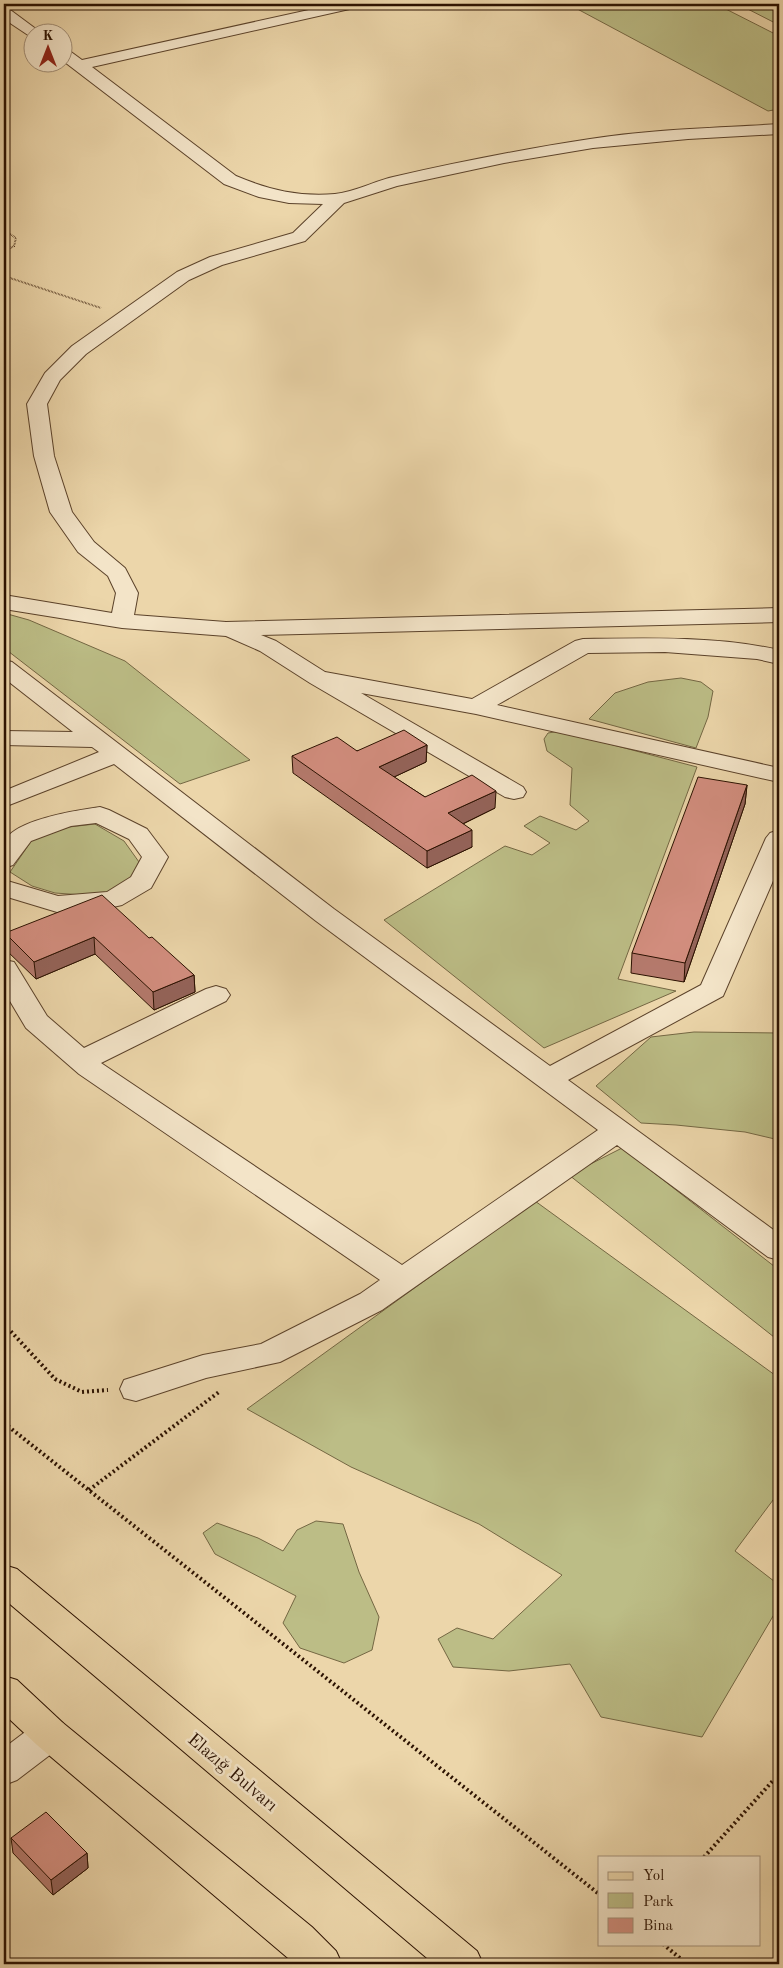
<svg xmlns="http://www.w3.org/2000/svg" width="783" height="1968" font-family="'Old Standard TT',serif">
	<style>
		.green { fill: #bcbd86; stroke: #746743 }
		.lines { fill: none; stroke-linecap: round; stroke-linejoin: round }
		.minor-casing { stroke: #5b422a; stroke-width: 2 }
		.major-casing { stroke: #2b1100; stroke-width: 2 }
		.path-far1 { stroke: #2b1100; stroke-width: 2; stroke-dasharray: 0.5 1; stroke-linecap: butt }
		.path { stroke: #2b1100; stroke-width: 4; stroke-dasharray: 2 3; stroke-linecap: butt }
		.minor { fill: #f3e4c8; fill-rule: evenodd }
		.major { fill: #ecd6aa; fill-rule: evenodd }
		.wall { fill: #b57a6d; stroke: #2b1100 }
		.shaded-wall { fill: #946359; stroke: #2b1100 }
		.building { fill: #d38e7f; stroke: #2b1100 }
		.labels { text-anchor: middle; stroke-width: 5; stroke-linejoin: round; paint-order: stroke }
		.near-street-label { font-size: 18px; fill: #2b1100; stroke: #f3e4c8 }
	</style>
	<rect width="100%" height="100%" fill="#ecd6aa"/>
	<filter id="stains"><feTurbulence type="fractalNoise" baseFrequency=".004" numOctaves="4"/><feColorMatrix values="0 0 0 0 .2 0 0 0 0 .09 0 0 0 0 .02 0 0 0 .5 -.17"/></filter>
	<radialGradient id="worn" r=".72"><stop offset=".6" stop-color="#630" stop-opacity="0"/><stop offset="1" stop-color="#630" stop-opacity=".3"/></radialGradient>
	<path class="green" d="M 568,4 L 716,4 L 779,36 L 779,109 L 768,111 Z
		M 738,4 L 768,4 L 779,10 L 779,25 Z
		M 4,613 L 29,620 L 125,661 L 250,760 L 180,784 L 4,648 Z
		M 681,678 L 701,682 L 713,691 L 708,717 L 696,748 L 589,719 L 615,693 L 648,682 Z
		M 560,731 L 697,767 L 618,979 L 676,991 L 544,1048 L 384,920 L 505,846 L 532,855 L 550,843 L 524,826 L 540,816 L 576,830 L 589,821 L 570,805 L 572,768 L 547,751 L 544,739 L 548,733 Z
		M 95,824 L 124,841 L 139,862 L 131,883 L 97,896 L 55,893 L 32,886 L 10,872 L 32,840 L 69,827 Z
		M 694,1032 L 779,1033 L 779,1140 L 745,1132 L 676,1125 L 641,1123 L 596,1086 L 651,1037 Z
		M 622,1148 L 779,1270 L 779,1341 L 569,1175 Z
		M 535,1201 L 779,1378 L 779,1492 L 735,1551 L 779,1585 L 779,1606 L 702,1737 L 601,1717 L 570,1664 L 509,1671 L 453,1667 L 438,1639 L 457,1628 L 493,1639 L 562,1575 L 479,1524 L 351,1467 L 247,1409 Z
		M 316,1521 L 343,1524 L 359,1572 L 379,1617 L 372,1650 L 344,1663 L 300,1648 L 283,1623 L 296,1596 L 215,1554 L 203,1533 L 217,1523 L 258,1538 L 283,1551 L 297,1530 Z"/>
	<g class="lines">
		<defs>
			<path id="minor" d="M 336,4 L 361,4 L 359,7 L 354,8 L 92,67 L 236,176 C 269,190 299,197 335,194 C 355,192 375,181 393,177 C 459,162 524,149 590,139 C 652,129 716,128 779,124 L 779,134 L 688,139 L 593,148 L 504,163 L 397,186 L 344,203 L 305,241 L 222,265 L 189,280 L 86,354 L 60,380 L 47,404 L 54,456 L 72,512 L 94,542 L 125,568 L 138,593 L 134,615 L 226,622 L 779,608 L 779,622 L 261,635 L 276,641 L 325,672 L 472,699 L 575,641 L 583,639 C 648,638 716,636 779,650 L 779,664 L 757,659 L 665,652 L 588,653 L 497,705 L 779,768 L 779,782 L 476,714 L 361,693 L 523,787 L 526,792 L 523,797 L 514,799 L 505,797 L 310,683 L 260,651 L 226,636 L 122,628 L 4,609 L 4,595 L 112,613 L 116,593 L 108,576 L 78,552 L 50,512 L 34,456 L 27,404 L 45,373 L 72,346 L 177,272 L 210,257 L 293,233 L 323,204 L 289,203 L 259,197 L 224,184 L 62,60 L 62,48 L 67,49 L 82,60 Z
				M 4,8 L 9,9 L 40,32 L 32,32 L 32,36 L 28,35 L 4,19 Z
				M 4,660 L 12,662 L 334,909 L 550,1066 L 701,985 L 766,838 L 770,833 L 779,830 L 779,867 L 723,996 L 568,1080 L 779,1234 L 779,1260 L 768,1257 L 617,1145 L 382,1310 L 280,1362 L 206,1378 L 136,1401 L 124,1398 L 120,1389 L 124,1380 L 203,1355 L 261,1344 L 360,1294 L 380,1280 L 79,1074 L 26,1028 L 4,991 L 4,960 L 14,962 L 47,1016 L 84,1048 L 206,989 L 216,986 L 226,989 L 230,995 L 226,1001 L 101,1063 L 402,1265 L 598,1130 L 316,921 L 114,764 L 4,807 L 4,791 L 99,752 L 92,747 L 4,745 L 4,731 L 73,732 L 4,678 Z
				M 100,807 L 109,810 L 147,829 L 168,857 L 151,888 L 122,905 L 113,907 L 57,912 L 4,896 L 4,880 L 58,896 L 107,892 L 131,877 L 142,857 L 129,839 L 96,823 L 71,826 L 31,841 L 13,865 L 4,868 C 4,860 2,851 4,844 C 9,820 79,810 100,807 Z
				M 50,1718 L 63,1723 L 69,1734 L 63,1745 L 17,1780 L 4,1785 L 4,1748 L 37,1723 Z"/>
			<path id="major" d="M 4,1565 L 17,1569 L 477,1951 L 483,1964 L 434,1964 L 4,1599 Z
				M 4,1676 L 17,1680 L 63,1723 L 312,1927 L 336,1951 L 342,1964 L 295,1964 L 37,1745 L 4,1714 Z"/>
		</defs>
		<use href="#minor" class="minor-casing"/>
		<use href="#major" class="major-casing"/>
		<path class="path-far1" d="M 4,230 L 16,238 L 14,246 L 4,251
			M 4,276 L 101,308"/>
		<path class="path" d="M 4,1324 L 55,1379 L 82,1392 L 108,1390
			M 4,1423 L 599,1894
			M 89,1490 L 219,1392
			M 704,1857 L 779,1774
			M 663,1944 L 687,1964"/>
		<use href="#minor" class="minor"/>
		<use href="#major" class="major"/>
	</g>
	<path class="wall" d="M 427,745 L 426,762 L 394,777 L 425,797 L 495,808 L 463,824 L 472,847 L 427,868 L 293,773 L 292,756 Z
		M 747,785 L 745,804 L 684,982 L 631,973 L 632,953 Z
		M 5,933 L 149,938 L 194,975 L 195,992 L 154,1010 L 95,954 L 36,979 L 6,950 Z
		M 779,970 L 779,997 L 775,996 L 777,977 Z
		M 11,1838 L 87,1853 L 88,1868 L 53,1895 L 13,1853 Z"/>
	<path class="shaded-wall" d="M 427,745 L 426,762 L 379,784 L 379,767 Z
		M 747,785 L 745,804 L 684,982 L 685,963 Z
		M 496,791 L 495,808 L 448,831 L 448,813 Z
		M 472,830 L 472,847 L 427,868 L 427,851 Z
		M 94,937 L 95,954 L 36,979 L 34,962 Z
		M 194,975 L 195,992 L 154,1010 L 153,992 Z
		M 87,1853 L 88,1868 L 53,1895 L 51,1880 Z"/>
	<path class="building" d="M 404,730 L 427,745 L 379,767 L 425,797 L 472,775 L 496,791 L 448,813 L 472,830 L 427,851 L 292,756 L 337,737 L 357,751 Z
		M 698,777 L 747,785 L 685,963 L 632,953 Z
		M 102,895 L 149,938 L 152,937 L 194,975 L 153,992 L 94,937 L 34,962 L 5,933 Z
		M 46,1812 L 87,1853 L 51,1880 L 11,1838 Z"/>
	<g class="labels">
		<g class="near-street-label">
			<text transform="translate(233 1772) rotate(40)" y="6">Elazığ Bulvarı</text>
		</g>
	</g>
	<rect width="783" height="1968" fill="none" stroke="#ecd6aa" stroke-width="20"/>
	<rect x="5" y="5" width="773" height="1958" fill="none" stroke="#2b1100" stroke-width="2.5"/>
	<rect x="10" y="10" width="763" height="1948" fill="none" stroke="#2b1100"/>
	<rect x="598" y="1856" width="162" height="90" fill="#f3e4c8" stroke="#a39078"/>
	<rect x="608" y="1872" width="25" height="8" fill="#ecd6aa" stroke="#a39078"/>
	<text x="643" y="1880" font-size="15" fill="#2b1100">Yol</text>
	<rect x="608" y="1893" width="25" height="15" fill="#bcbd86" stroke="#a39078"/>
	<text x="643" y="1906" font-size="15" fill="#2b1100">Park</text>
	<rect x="608" y="1918" width="25" height="15" fill="#d38e7f" stroke="#a39078"/>
	<text x="643" y="1930" font-size="15" fill="#2b1100">Bina</text>
	<g transform="translate(48 48)"><circle r="24" fill="#f3e4c8" stroke="#a39078"/>
	<path d="M0-4L9 19L0 12L-9 19Z" fill="#8f2418"/>
	<text y="-8" font-size="14" font-weight="bold" text-anchor="middle" fill="#2b1100">K</text>
	</g>
	<rect width="100%" height="100%" filter="url(#stains)"/>
	<rect width="100%" height="100%" fill="url(#worn)"/>
</svg>
